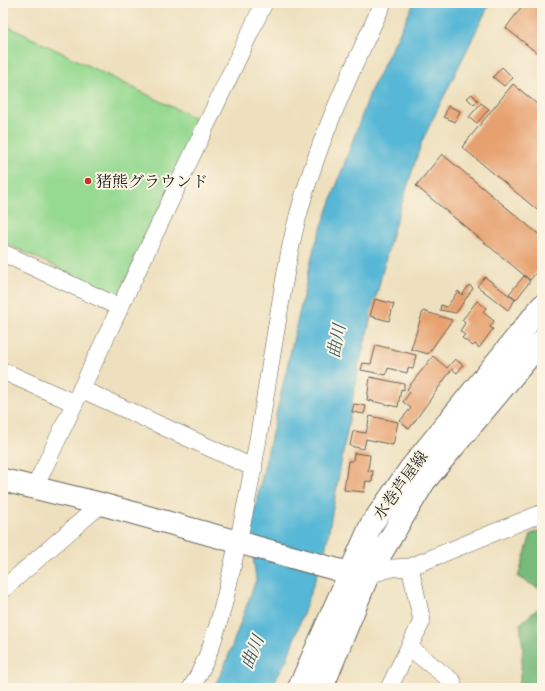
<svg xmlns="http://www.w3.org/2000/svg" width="545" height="691" font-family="'Libre Bodoni','Noto Serif JP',serif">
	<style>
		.green { fill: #96d991; stroke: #597a56 }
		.forest { fill: #78b97b; stroke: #4a6a4c }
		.water { fill: #57b7d6; stroke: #3a6a79 }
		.building { fill: #e7a16f }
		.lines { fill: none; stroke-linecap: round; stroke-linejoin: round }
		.street-casing { stroke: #666155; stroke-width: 18 }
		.secondary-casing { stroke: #666155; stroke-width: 24 }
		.street { stroke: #fff; stroke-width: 17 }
		.secondary { stroke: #fff; stroke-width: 22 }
		.poi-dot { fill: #c8321e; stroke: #fcf5e5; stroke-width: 1.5 }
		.labels { text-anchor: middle; stroke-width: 4; stroke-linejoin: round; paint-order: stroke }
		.poi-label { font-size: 16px; fill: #1c1c1c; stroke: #fcf5e5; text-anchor: start }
		.street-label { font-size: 16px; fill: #1c1c1c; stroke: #fcf5e5 }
		.water-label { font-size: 17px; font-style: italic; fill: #345a66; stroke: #fcf5e5 }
	</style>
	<rect width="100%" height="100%" fill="#fcf5e5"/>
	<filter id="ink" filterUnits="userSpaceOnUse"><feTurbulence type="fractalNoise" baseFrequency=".025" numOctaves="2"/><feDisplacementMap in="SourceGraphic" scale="8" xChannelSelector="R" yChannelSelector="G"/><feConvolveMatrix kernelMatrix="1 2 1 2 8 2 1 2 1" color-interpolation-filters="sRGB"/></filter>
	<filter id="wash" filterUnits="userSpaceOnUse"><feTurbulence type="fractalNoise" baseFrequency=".012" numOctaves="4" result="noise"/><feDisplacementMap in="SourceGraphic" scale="16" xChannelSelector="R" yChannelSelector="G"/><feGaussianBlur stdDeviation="0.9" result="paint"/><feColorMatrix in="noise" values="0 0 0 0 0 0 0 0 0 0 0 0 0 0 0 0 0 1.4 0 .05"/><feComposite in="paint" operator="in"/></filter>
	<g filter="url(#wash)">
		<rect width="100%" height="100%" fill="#eee0be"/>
		<path class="green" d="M 3,24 L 201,121 L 118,296 L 3,242 Z"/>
		<path class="forest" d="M 542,530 L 542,590 L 518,577 L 531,534 Z
			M 542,605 L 542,688 L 519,688 L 523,648 L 520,624 Z"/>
		<path class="water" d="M 414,3 L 490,3 L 422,141 L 392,234 L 359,365 L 325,552 L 287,659 L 271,688 L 213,688 L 224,668 L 256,580 L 250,530 L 314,248 L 371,90 Z"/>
		<g id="blocks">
			<path class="building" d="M 524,3 L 542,3 L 542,57 L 506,28 Z
				M 502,67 L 513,78 L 504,86 L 493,77 Z
				M 513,84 L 542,108 L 542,214 L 462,147 Z
				M 472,94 L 478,101 L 474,105 L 467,98 Z
				M 481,103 L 489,109 L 477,123 L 469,117 Z
				M 448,106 L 460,111 L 455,122 L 444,117 Z
				M 442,154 L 542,237 L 542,266 L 530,280 L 416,186 Z
				M 524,276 L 530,281 L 516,300 L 509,294 Z
				M 485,277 L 515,300 L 508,310 L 477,286 Z
				M 469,285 L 473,288 L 456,313 L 440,310 L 441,305 L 447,307 L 458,291 L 462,295 Z
				M 375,299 L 394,304 L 389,321 L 370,316 Z
				M 477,301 L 486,308 L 483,312 L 494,321 L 490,327 L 493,329 L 479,348 L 475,344 L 473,346 L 462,338 L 465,335 L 460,331 L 465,323 L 462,320 Z
				M 423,311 L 452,320 L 428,354 L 411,349 Z
				M 376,345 L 416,355 L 413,369 L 408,368 L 407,373 L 388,368 L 386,375 L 361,370 L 363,363 L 371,364 Z
				M 433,356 L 447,368 L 455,359 L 463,365 L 457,373 L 452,369 L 409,429 L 400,421 L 411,408 L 403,402 L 410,392 L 407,389 Z
				M 370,377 L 404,384 L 404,390 L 401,389 L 398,407 L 367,400 Z
				M 354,404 L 366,406 L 364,414 L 352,412 Z
				M 370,416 L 398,422 L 393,445 L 366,439 L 364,449 L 350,446 L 353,431 L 366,433 Z
				M 354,453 L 370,455 L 368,471 L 373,471 L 372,482 L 366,481 L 364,492 L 344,490 L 348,461 L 353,461 Z"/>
		</g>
	</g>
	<g filter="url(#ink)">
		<use href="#blocks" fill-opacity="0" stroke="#666155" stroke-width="1"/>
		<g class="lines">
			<defs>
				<path id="street" d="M 3,253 L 119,307
					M 3,371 L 74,403
					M 81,389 L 254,468
					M 34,489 L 264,3
					M 362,574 L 368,575 L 392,568 L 410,567 L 542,513
					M 3,589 L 101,504
					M 410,648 L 453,682
					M 191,688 C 214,652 225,600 234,559 C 258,459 270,356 289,255 C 306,166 345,84 383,3
					M 389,688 L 422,621 L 410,567"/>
				<path id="secondary" d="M 3,480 L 101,504 L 349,573
					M 299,688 L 371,525 L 410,469 L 542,306
					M 322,688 L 368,575 L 424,482 L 542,341"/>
			</defs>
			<use href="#street" class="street-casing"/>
			<use href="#secondary" class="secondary-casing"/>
			<use href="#street" class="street"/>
			<use href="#secondary" class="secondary"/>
		</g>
	</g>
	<circle class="poi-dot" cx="88" cy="181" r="4"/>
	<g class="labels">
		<g class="poi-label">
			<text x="96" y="187">猪熊グラウンド</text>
		</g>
		<g class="street-label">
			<text transform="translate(400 485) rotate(-54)" y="6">水巻芦屋線</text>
		</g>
		<g class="water-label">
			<text transform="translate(336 341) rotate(-79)" y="6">曲川</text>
			<text transform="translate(252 652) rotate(-67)" y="6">曲川</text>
		</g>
	</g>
	<rect width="545" height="691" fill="none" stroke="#fcf5e5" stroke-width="16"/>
</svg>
